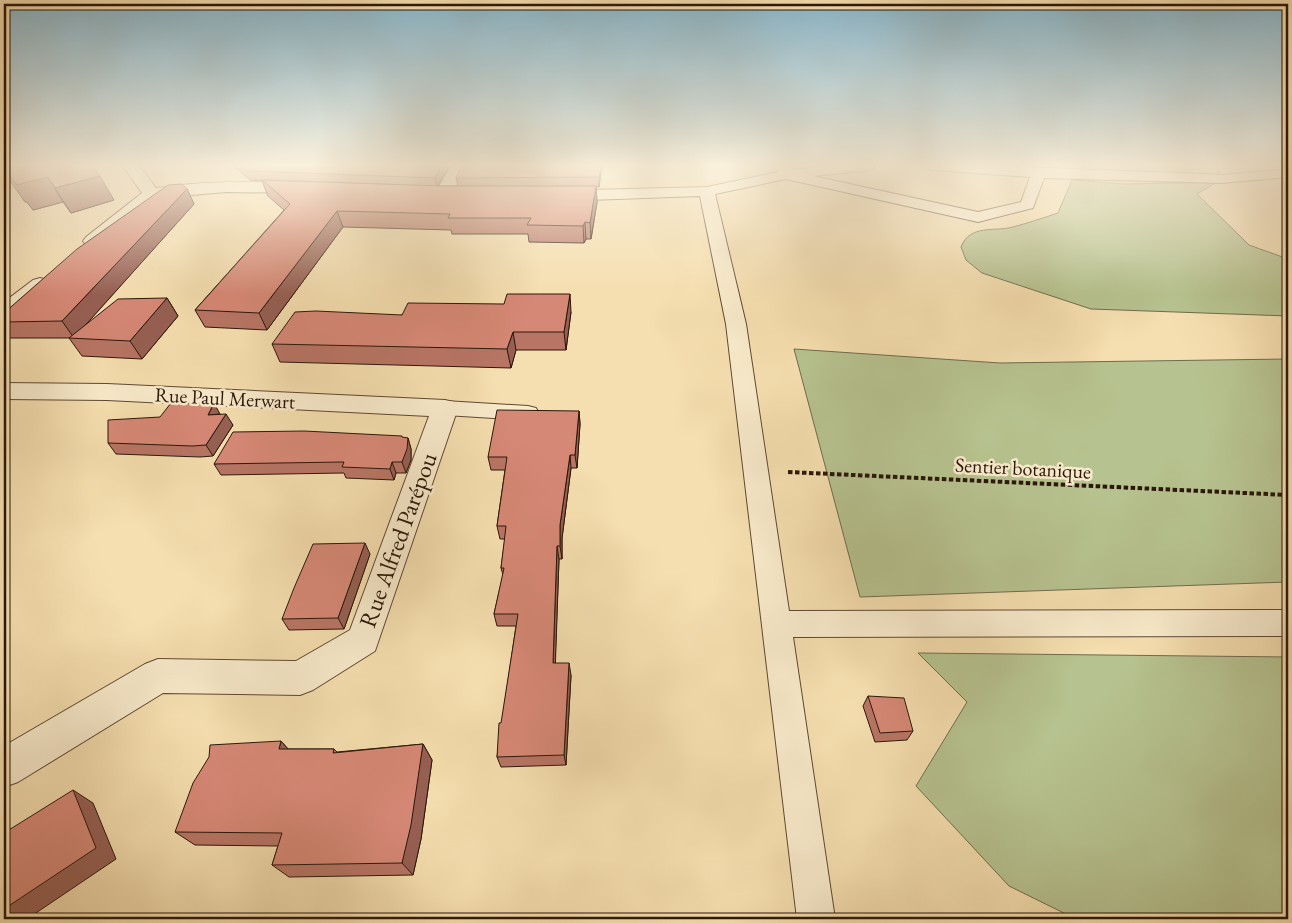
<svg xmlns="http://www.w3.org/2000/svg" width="1292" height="923" font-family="'EB Garamond',serif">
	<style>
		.green { fill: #b6c28f; stroke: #706c4c }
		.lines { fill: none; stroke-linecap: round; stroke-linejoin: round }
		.service-casing { stroke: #5e4932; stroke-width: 2 }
		.minor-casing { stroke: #5e4932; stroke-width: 2 }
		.path { stroke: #2b1709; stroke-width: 4; stroke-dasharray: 4.5 2.5; stroke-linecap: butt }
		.service { fill: #f8eacb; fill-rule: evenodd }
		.minor { fill: #f8eacb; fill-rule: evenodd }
		.wall { fill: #b87565; stroke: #2b1709 }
		.shaded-wall { fill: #965f53; stroke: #2b1709 }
		.building { fill: #d68876; stroke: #2b1709 }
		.labels { text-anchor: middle; stroke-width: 5; stroke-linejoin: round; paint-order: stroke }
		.street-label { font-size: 20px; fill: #2b1709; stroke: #f8eacb }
		.near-street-label { font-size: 24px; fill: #2b1709; stroke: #f8eacb }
	</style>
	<rect width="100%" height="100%" fill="#f5deaf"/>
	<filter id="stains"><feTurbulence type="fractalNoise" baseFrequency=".004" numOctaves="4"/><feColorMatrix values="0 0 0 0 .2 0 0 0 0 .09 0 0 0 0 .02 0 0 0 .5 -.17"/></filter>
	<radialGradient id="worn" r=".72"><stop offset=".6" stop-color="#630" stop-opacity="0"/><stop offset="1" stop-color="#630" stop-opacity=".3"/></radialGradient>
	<path class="green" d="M 1075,166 L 1217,166 L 1220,175 L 1080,169 Z
		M 1072,180 L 1125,184 L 1217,182 L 1197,194 L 1249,245 L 1288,259 L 1288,316 L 1091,309 L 982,273 L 966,260 L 961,247 C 970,224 994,232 1013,227 C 1028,223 1043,218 1058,213 Z
		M 794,349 L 1000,363 L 1288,359 L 1288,582 L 860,597 Z
		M 918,653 L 1288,657 L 1288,919 L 1076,919 L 1009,886 L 916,786 L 967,702 Z"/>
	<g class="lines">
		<defs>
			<path id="service" d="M 777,166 L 791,166 L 792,170 L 828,166 L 876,166 L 869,170 L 813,176 L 978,212 L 1021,202 L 1030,177 L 932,170 L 925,166 L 999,166 L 1222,175 L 1288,169 L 1288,177 L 1222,183 L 1044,178 L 1033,208 L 978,222 L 786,179 L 715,194 L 746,324 L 789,611 L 1288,610 L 1288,636 L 793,637 L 835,919 L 797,919 L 726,324 L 700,196 L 589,200 L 584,198 L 581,195 L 584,192 L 589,190 L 707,187 L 778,172 Z
				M 445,401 L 528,406 L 536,408 L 539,413 L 536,418 L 528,420 L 445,415 L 437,413 L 434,408 L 437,403 Z"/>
			<path id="minor" d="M 123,166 L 139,166 L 156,188 C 204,181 252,181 301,183 L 307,184 L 310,188 L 307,192 L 301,193 L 226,192 L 156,198 L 100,245 L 93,247 L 86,245 L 83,241 L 86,237 L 142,193 Z
				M 451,166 L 467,166 L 449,199 L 443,200 L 437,199 L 434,195 Z
				M 40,278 L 47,280 L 50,284 L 47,288 L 12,318 L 4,320 L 4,302 L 33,280 Z
				M 4,383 L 107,384 L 445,400 L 454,402 L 458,408 L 375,651 L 313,690 L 300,695 L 163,693 L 18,782 L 4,787 L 4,746 L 145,664 L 158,659 L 296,661 L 350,630 L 429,416 L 107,400 L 4,399 Z"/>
		</defs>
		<use href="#service" class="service-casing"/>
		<use href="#minor" class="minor-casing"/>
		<path class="path" d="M 788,472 L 1288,495"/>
		<use href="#service" class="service"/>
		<use href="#minor" class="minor"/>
	</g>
	<path class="wall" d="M 4,166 L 114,200 L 71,213 L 63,202 L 33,210 L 27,202 L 25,202 Z
		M 234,166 L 449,166 L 438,186 L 458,186 L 456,178 L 602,166 L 599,187 L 596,187 L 597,202 L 591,239 L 586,239 L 584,243 L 529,242 L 528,234 L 452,234 L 451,230 L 343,227 L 267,330 L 205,327 L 195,310 L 284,210 L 268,196 L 262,181 L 250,180 Z
		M 187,189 L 194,204 L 84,326 L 167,298 L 178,316 L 142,359 L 82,356 L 69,338 L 7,338 L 4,335 L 4,313 Z
		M 571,312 L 566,350 L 516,350 L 511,368 L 280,362 L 272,344 L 402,315 Z
		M 579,411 L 580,424 L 577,468 L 571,468 L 562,538 L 562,559 L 559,559 L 555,663 L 571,675 L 566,765 L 501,767 L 497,757 L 516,626 L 497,626 L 494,614 L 503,575 L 501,568 L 505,539 L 500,539 L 497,526 L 505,470 L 491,470 L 488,457 Z
		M 220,414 L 233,425 L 213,456 L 200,457 L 116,454 L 108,443 Z
		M 403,438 L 408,438 L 411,449 L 411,460 L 406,473 L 396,473 L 394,480 L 346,478 L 344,473 L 221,475 L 214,464 Z
		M 370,554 L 344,629 L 289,630 L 282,619 Z
		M 868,696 L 913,731 L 907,740 L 875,742 L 863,706 Z
		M 281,741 L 288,749 L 334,749 L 337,752 L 423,744 L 432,760 L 421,839 L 413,875 L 289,877 L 272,865 L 278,846 L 195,845 L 175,832 Z"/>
	<path class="shaded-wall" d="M 441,166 L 449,166 L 437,187 L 435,178 Z
		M 601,166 L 602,166 L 599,187 L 599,177 Z
		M 100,176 L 114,200 L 71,213 L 55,188 Z
		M 11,177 L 48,177 L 63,202 L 33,210 L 27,202 L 25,202 L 8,178 Z
		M 596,186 L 597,202 L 591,239 L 590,223 Z
		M 187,189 L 194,204 L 74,338 L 62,321 Z
		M 337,211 L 343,227 L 267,330 L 259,313 Z
		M 585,222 L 586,239 L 584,243 L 583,226 Z
		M 570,294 L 571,312 L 566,350 L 564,332 Z
		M 167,298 L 178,316 L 142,359 L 130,341 Z
		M 513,332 L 516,350 L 511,368 L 507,349 Z
		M 214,403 L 220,414 L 208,415 Z
		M 579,411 L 580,424 L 577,468 L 575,455 Z
		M 226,414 L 233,425 L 213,456 L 206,445 Z
		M 408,438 L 411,449 L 411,460 L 406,473 L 402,462 Z
		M 570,455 L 571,468 L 562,538 L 562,559 L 560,546 L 560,525 Z
		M 392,462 L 396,473 L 394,480 L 390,469 Z
		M 365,543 L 370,554 L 344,629 L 338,618 Z
		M 557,546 L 559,559 L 555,675 L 553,663 Z
		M 569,663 L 571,675 L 566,765 L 564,755 Z
		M 281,741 L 296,758 L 279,749 Z
		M 423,744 L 432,760 L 421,839 L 413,875 L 402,863 Z
		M 73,790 L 93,803 L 116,859 L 27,919 L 4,919 L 4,909 Z"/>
	<path class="building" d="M 4,166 L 92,166 L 100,176 L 55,188 L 48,177 L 17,185 L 11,177 L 8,178 L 4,170 Z
		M 241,166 L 441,166 L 435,178 L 246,171 Z
		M 462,166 L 601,166 L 599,177 L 456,178 Z
		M 262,180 L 440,186 L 596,186 L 590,223 L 585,222 L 583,226 L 527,225 L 531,218 L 448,218 L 450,214 L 337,211 L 259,313 L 195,310 L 290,204 Z
		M 182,184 L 187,189 L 62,321 L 4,322 L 4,313 L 77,249 L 168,185 Z
		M 507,294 L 570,294 L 564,332 L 513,332 L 507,349 L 272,344 L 295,312 L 316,311 L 402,315 L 408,303 L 504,304 Z
		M 167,298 L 130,341 L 69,338 L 118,299 Z
		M 171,403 L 214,403 L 208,415 L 226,414 L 206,445 L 193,446 L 108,443 L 108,420 L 160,417 Z
		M 497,410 L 579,411 L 575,455 L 570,455 L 560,525 L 560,546 L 557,546 L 553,663 L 569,663 L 564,755 L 497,757 L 499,723 L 501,723 L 518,614 L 494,614 L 504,568 L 501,568 L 506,526 L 497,526 L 507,457 L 488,457 Z
		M 304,431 L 402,436 L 402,437 L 408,438 L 407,449 L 402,462 L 392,462 L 390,469 L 342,467 L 344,462 L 214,464 L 233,432 Z
		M 365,543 L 338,618 L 282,619 L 294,588 L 313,544 Z
		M 868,696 L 904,698 L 913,731 L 880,733 Z
		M 281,741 L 279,749 L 334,749 L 333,753 L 423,744 L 411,825 L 402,863 L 272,865 L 282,833 L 175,832 L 193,783 L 209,757 L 210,745 Z
		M 73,790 L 96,848 L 4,909 L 4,833 Z"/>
	<linearGradient id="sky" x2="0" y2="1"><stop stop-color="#8ab8cd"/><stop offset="0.56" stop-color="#faf0db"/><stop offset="1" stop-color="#faf0db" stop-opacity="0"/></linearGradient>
	<rect width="1292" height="295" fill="url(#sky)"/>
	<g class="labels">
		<g class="street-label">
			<text transform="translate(225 398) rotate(3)" y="7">Rue Paul Merwart</text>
			<text transform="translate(1023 468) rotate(3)" y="7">Sentier botanique</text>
		</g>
		<g class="near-street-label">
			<text transform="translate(398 540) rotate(-70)" y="8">Rue Alfred Parépou</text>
		</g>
	</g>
	<rect width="1292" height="923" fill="none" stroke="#f5deaf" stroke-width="20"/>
	<rect x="5" y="5" width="1282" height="913" fill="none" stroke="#2b1709" stroke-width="2.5"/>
	<rect x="10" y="10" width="1272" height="903" fill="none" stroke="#2b1709"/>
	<rect width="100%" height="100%" filter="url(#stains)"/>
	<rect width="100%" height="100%" fill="url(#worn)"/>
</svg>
